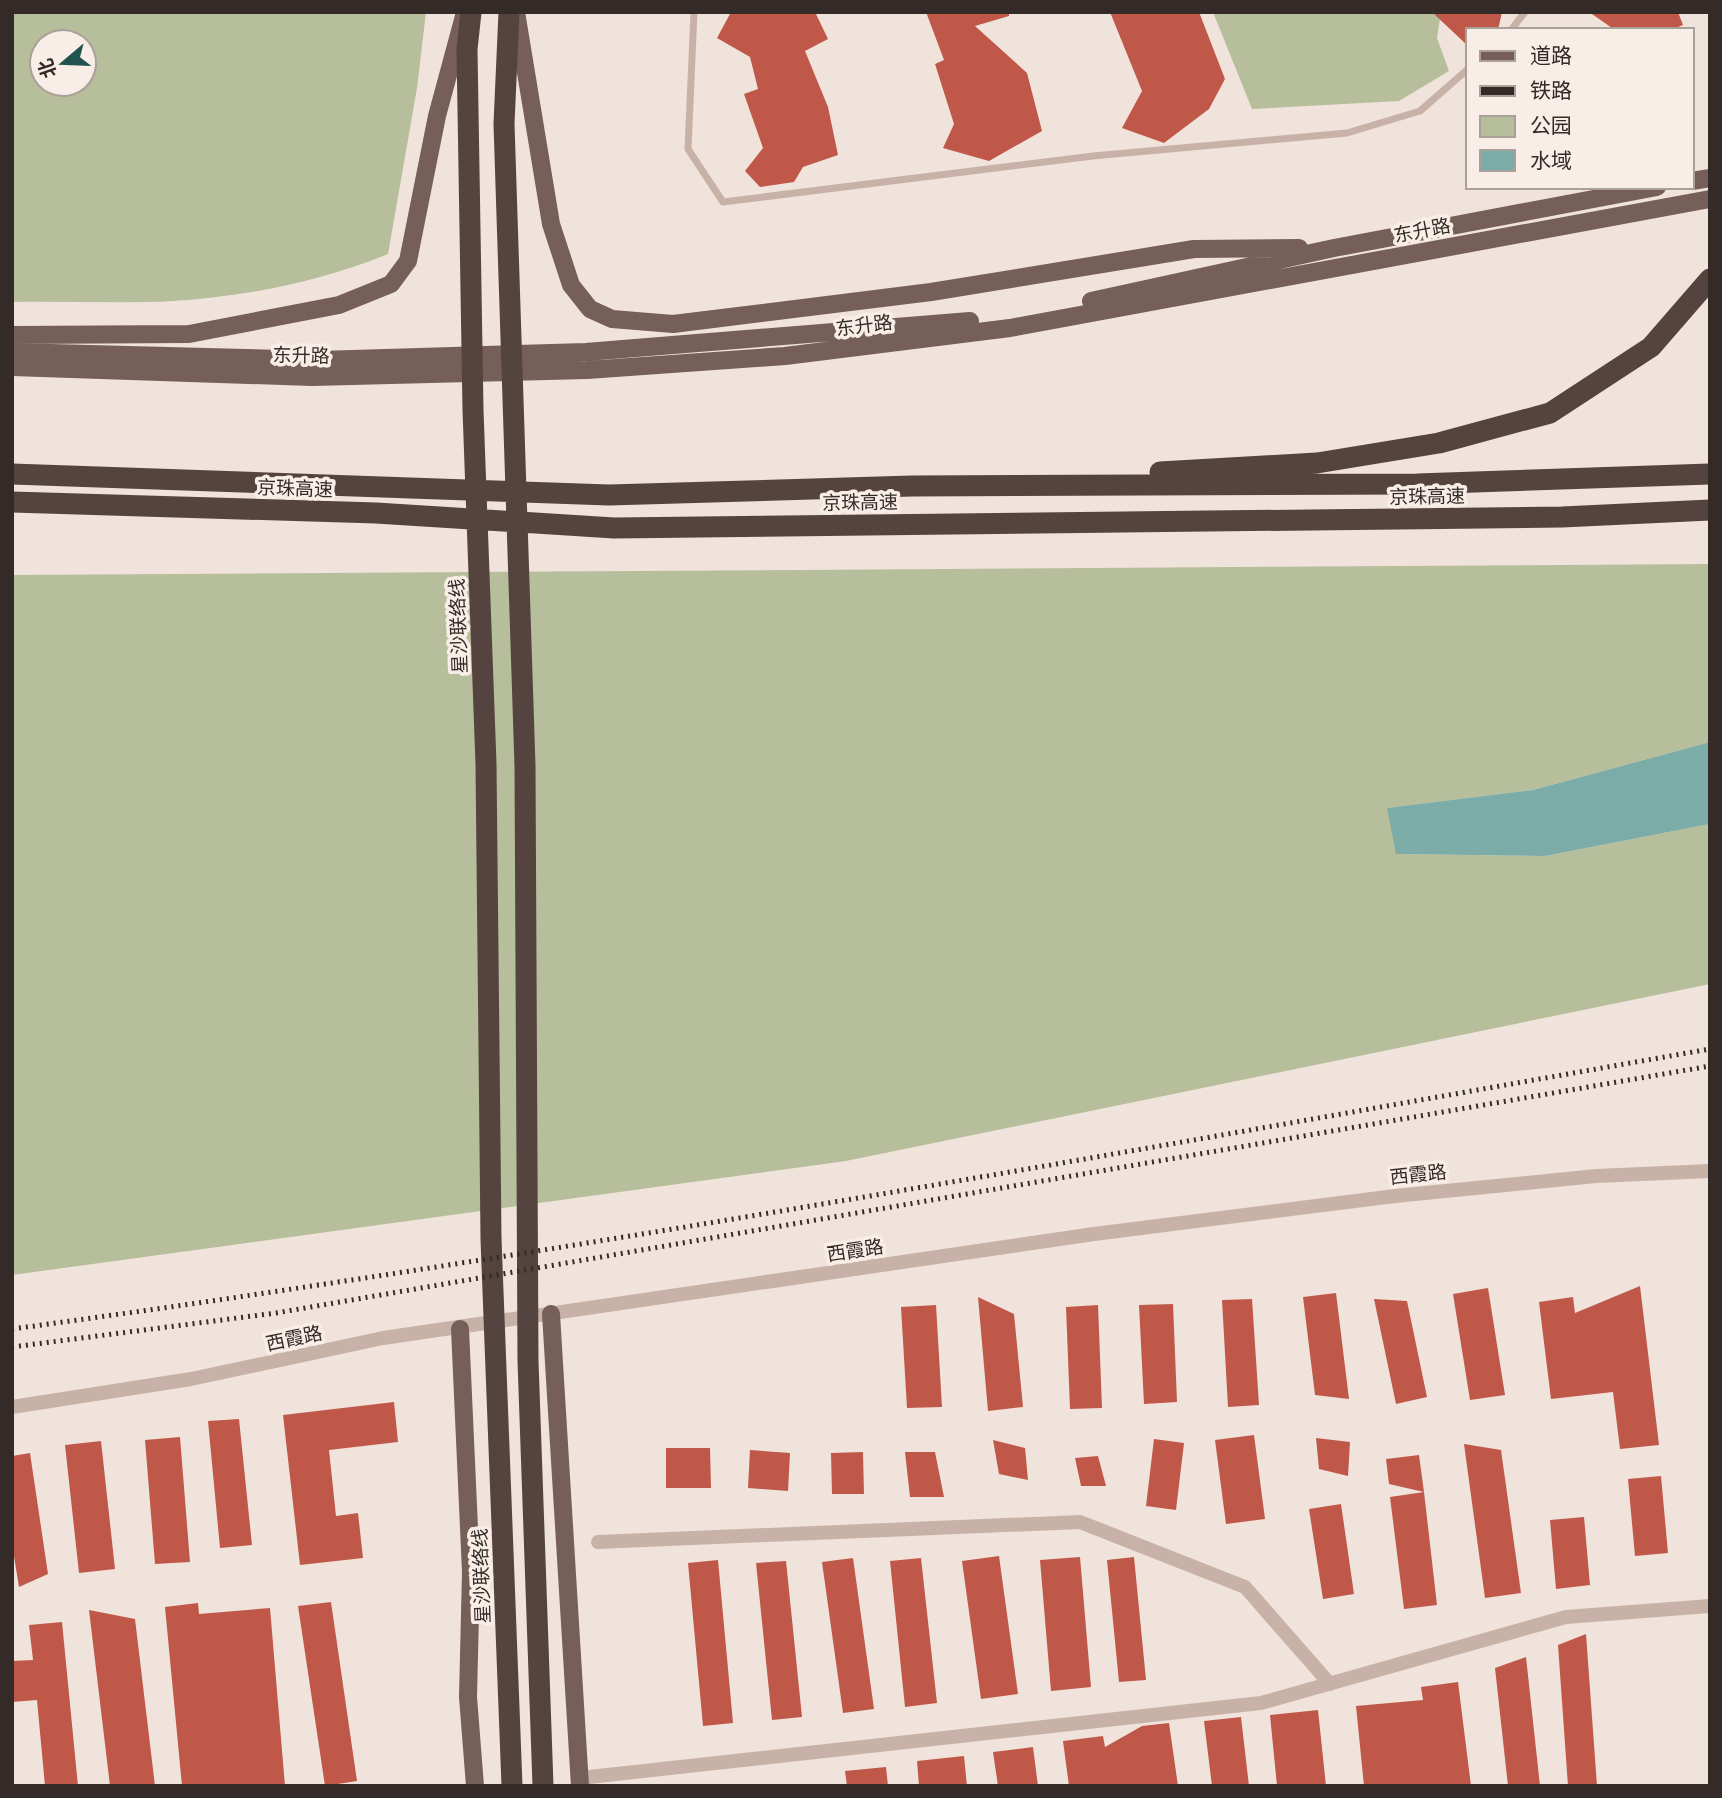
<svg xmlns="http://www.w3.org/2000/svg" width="1722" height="1798" font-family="'PT Sans','Noto Sans SC',sans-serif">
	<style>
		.green { fill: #b7be9b; fill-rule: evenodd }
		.water { fill: #7baca8 }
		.building { fill: #c05849 }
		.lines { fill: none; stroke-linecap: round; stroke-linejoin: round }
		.lane { stroke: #c8b2a7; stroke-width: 7 }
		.street { stroke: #c8b2a7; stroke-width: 14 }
		.primary { stroke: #765f59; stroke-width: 18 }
		.highway { stroke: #55433f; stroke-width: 21 }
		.rail { stroke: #342a27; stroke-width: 5; stroke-dasharray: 2 5; stroke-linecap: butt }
		.labels { text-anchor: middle; stroke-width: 7; stroke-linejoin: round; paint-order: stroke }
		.street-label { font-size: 19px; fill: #342a27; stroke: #f8eee7 }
	</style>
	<rect width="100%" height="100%" fill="#f0e3db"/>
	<path class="green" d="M 12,12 L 426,12 L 417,88 L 388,254 C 322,281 245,297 173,301 C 120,304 66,301 12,302 ZM 42,42 L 84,42 L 84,84 L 42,84 Z
		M 1213,12 L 1441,12 L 1437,38 L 1449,71 L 1399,101 L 1252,109 Z
		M 1710,564 L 1710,742 L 1533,790 L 1388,808 L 1397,854 L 1545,856 L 1710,824 L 1710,984 L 846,1161 L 12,1275 L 12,575 Z"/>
	<path class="water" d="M 1710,742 L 1710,824 L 1545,856 L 1396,854 L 1387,808 L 1533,790 Z"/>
	<path class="building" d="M 731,12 L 815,12 L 828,39 L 805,51 L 828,107 L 838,155 L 803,167 L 794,182 L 760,187 L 745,171 L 763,148 L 744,94 L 758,89 L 750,57 L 717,38 Z
		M 926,12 L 1009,12 L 1009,16 L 975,26 L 1027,73 L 1042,131 L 989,161 L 943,148 L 954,124 L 935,64 L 944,60 Z
		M 1110,12 L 1199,12 L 1225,79 L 1209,109 L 1164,143 L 1122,128 L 1142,91 Z
		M 1432,12 L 1502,12 L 1498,30 L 1468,30 L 1468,46 Z
		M 1589,12 L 1678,12 L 1683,25 L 1671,30 L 1615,30 Z
		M 1640,1286 L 1659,1445 L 1620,1449 L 1613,1392 L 1551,1399 L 1539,1302 L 1573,1297 L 1575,1313 Z
		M 1488,1288 L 1505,1395 L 1470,1400 L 1453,1294 Z
		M 1336,1293 L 1349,1399 L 1315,1395 L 1303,1297 Z
		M 978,1297 L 1014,1314 L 1023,1407 L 988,1411 Z
		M 1252,1299 L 1259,1405 L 1228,1407 L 1222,1300 Z
		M 1374,1299 L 1407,1301 L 1427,1397 L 1396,1404 Z
		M 1173,1304 L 1177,1402 L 1144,1404 L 1139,1305 Z
		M 936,1305 L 942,1407 L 907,1408 L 901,1307 Z
		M 1098,1305 L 1102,1408 L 1070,1409 L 1066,1307 Z
		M 394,1402 L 398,1442 L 329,1450 L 336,1516 L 358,1513 L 363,1558 L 300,1565 L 283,1415 Z
		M 239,1419 L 252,1545 L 220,1548 L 208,1421 Z
		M 1254,1435 L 1265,1519 L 1226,1524 L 1215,1440 Z
		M 180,1437 L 190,1562 L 155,1564 L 145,1440 Z
		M 1316,1438 L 1350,1442 L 1348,1476 L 1319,1469 Z
		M 1154,1439 L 1184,1443 L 1176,1510 L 1146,1506 Z
		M 993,1440 L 1025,1448 L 1028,1480 L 999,1474 Z
		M 101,1441 L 115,1569 L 79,1573 L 65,1445 Z
		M 1464,1444 L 1501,1450 L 1521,1593 L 1485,1598 Z
		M 666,1448 L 710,1448 L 711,1488 L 666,1488 Z
		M 750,1450 L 790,1453 L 788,1491 L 748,1488 Z
		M 863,1452 L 864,1494 L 832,1494 L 831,1453 Z
		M 905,1452 L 935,1452 L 944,1497 L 910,1497 Z
		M 30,1453 L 48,1574 L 19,1587 L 12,1544 L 12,1456 Z
		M 1419,1455 L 1424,1492 L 1389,1484 L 1386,1459 Z
		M 1098,1456 L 1106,1486 L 1081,1486 L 1075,1458 Z
		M 1661,1476 L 1668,1553 L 1635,1556 L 1628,1479 Z
		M 1424,1492 L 1437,1605 L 1404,1609 L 1390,1497 Z
		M 1341,1504 L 1354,1594 L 1323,1599 L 1309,1509 Z
		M 1584,1517 L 1590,1585 L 1556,1589 L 1550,1520 Z
		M 999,1556 L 1018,1694 L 981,1699 L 962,1561 Z
		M 1080,1557 L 1091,1687 L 1051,1691 L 1040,1560 Z
		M 1134,1557 L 1146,1680 L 1119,1682 L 1107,1560 Z
		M 853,1558 L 874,1709 L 843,1713 L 822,1562 Z
		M 921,1558 L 937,1703 L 905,1707 L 890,1561 Z
		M 718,1560 L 733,1723 L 703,1726 L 688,1563 Z
		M 786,1561 L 802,1717 L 772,1720 L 756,1563 Z
		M 331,1602 L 357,1781 L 325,1786 L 298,1606 Z
		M 198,1603 L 199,1614 L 270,1608 L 285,1786 L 182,1786 L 165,1607 Z
		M 89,1610 L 135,1619 L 155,1786 L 110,1786 Z
		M 62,1622 L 78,1786 L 45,1786 L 37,1700 L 12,1702 L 12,1661 L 33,1660 L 29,1625 Z
		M 1586,1634 L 1597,1786 L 1568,1786 L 1558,1645 Z
		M 1526,1657 L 1540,1786 L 1508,1786 L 1495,1668 Z
		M 1458,1682 L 1471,1786 L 1364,1786 L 1356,1706 L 1423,1700 L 1421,1687 Z
		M 1318,1710 L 1326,1786 L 1277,1786 L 1270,1715 Z
		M 1241,1717 L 1249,1786 L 1212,1786 L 1204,1721 Z
		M 1169,1723 L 1178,1786 L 1069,1786 L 1063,1741 L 1103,1736 L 1105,1747 L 1142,1726 Z
		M 1033,1747 L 1038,1786 L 998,1786 L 993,1752 Z
		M 964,1756 L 967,1786 L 919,1786 L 917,1761 Z
		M 886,1767 L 888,1786 L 847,1786 L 845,1771 Z"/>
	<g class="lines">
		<path class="lane" d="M 694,12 L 688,149 L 723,202 L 1093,156 L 1347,133 L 1420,111 L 1468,69
			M 1511,30 L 1525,12"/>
		<path class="street" d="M 12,1407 L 191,1379 L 383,1338 L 1094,1234 L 1395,1196 L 1596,1176 L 1710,1171
			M 598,1542 L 1080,1522 L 1245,1587 L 1330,1684
			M 580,1778 L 1261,1703 L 1566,1617 L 1710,1606"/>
		<path class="primary" d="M 516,12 L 551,224 L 571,285 L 590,309 L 612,319 L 673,324 L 931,292 L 1194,249 L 1299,248
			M 1692,181 L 1710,178
			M 1091,301 L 1334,248 L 1657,187
			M 12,335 L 189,334 L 339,305 L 391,284 L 408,261 L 437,116 L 464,16
			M 12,352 L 319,360 L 586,352 L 970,321
			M 12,367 L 312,377 L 587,370 L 785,356 L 1010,328 L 1710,199
			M 551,1314 L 580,1786
			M 460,1329 L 471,1572 L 468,1697 L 475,1786"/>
		<path class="highway" d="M 471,12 L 467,49 L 473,410 L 486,764 L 491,1239 L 512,1786
			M 509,12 L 504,124 L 525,766 L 528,1361 L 543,1786
			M 1160,472 L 1317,463 L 1439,443 L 1550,413 L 1651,347 L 1710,279
			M 12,474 L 609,495 L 912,486 L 1417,484 L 1710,474
			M 12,502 L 376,513 L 614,528 L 1562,517 L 1710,510"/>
		<path class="rail" d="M 12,1329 C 581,1252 1145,1148 1710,1049
			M 12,1347 L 276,1313 L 1710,1066"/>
	</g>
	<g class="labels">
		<g class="street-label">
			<text transform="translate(1422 230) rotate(-11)" y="7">东升路</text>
			<text transform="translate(864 325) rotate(-7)" y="7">东升路</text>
			<text transform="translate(301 355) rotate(1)" y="7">东升路</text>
			<text transform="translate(295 488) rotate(2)" y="7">京珠高速</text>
			<text transform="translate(1427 496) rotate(-1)" y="7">京珠高速</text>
			<text transform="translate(860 502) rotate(-1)" y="7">京珠高速</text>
			<text transform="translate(458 626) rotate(-92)" y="7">星沙联络线</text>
			<text transform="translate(1418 1174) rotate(-6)" y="7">西霞路</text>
			<text transform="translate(855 1250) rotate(-9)" y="7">西霞路</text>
			<text transform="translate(294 1338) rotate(-12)" y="7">西霞路</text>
			<text transform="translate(481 1576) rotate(-92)" y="7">星沙联络线</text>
		</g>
	</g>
	<rect width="1722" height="1798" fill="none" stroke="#342a27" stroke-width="28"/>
	<rect x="1466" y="28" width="228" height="161" fill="#f8eee7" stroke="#aaa09a" stroke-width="2"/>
	<rect x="1480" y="51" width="35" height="10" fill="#765f59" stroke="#aaa09a" stroke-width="2"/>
	<text x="1530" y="63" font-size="21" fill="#342a27">道路</text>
	<rect x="1480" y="86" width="35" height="10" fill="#342a27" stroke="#aaa09a" stroke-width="2"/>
	<text x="1530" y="98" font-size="21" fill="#342a27">铁路</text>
	<rect x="1480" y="116" width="35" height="21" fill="#b7be9b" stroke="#aaa09a" stroke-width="2"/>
	<text x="1530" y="133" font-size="21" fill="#342a27">公园</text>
	<rect x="1480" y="150" width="35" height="21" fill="#7baca8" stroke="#aaa09a" stroke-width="2"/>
	<text x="1530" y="168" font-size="21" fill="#342a27">水域</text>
	<g transform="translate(63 63) rotate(251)"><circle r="33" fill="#f8eee7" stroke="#aaa09a" stroke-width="2"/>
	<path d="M0-5L12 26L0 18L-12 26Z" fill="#1f5451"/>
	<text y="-10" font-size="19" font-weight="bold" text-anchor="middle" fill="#342a27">北</text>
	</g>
</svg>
